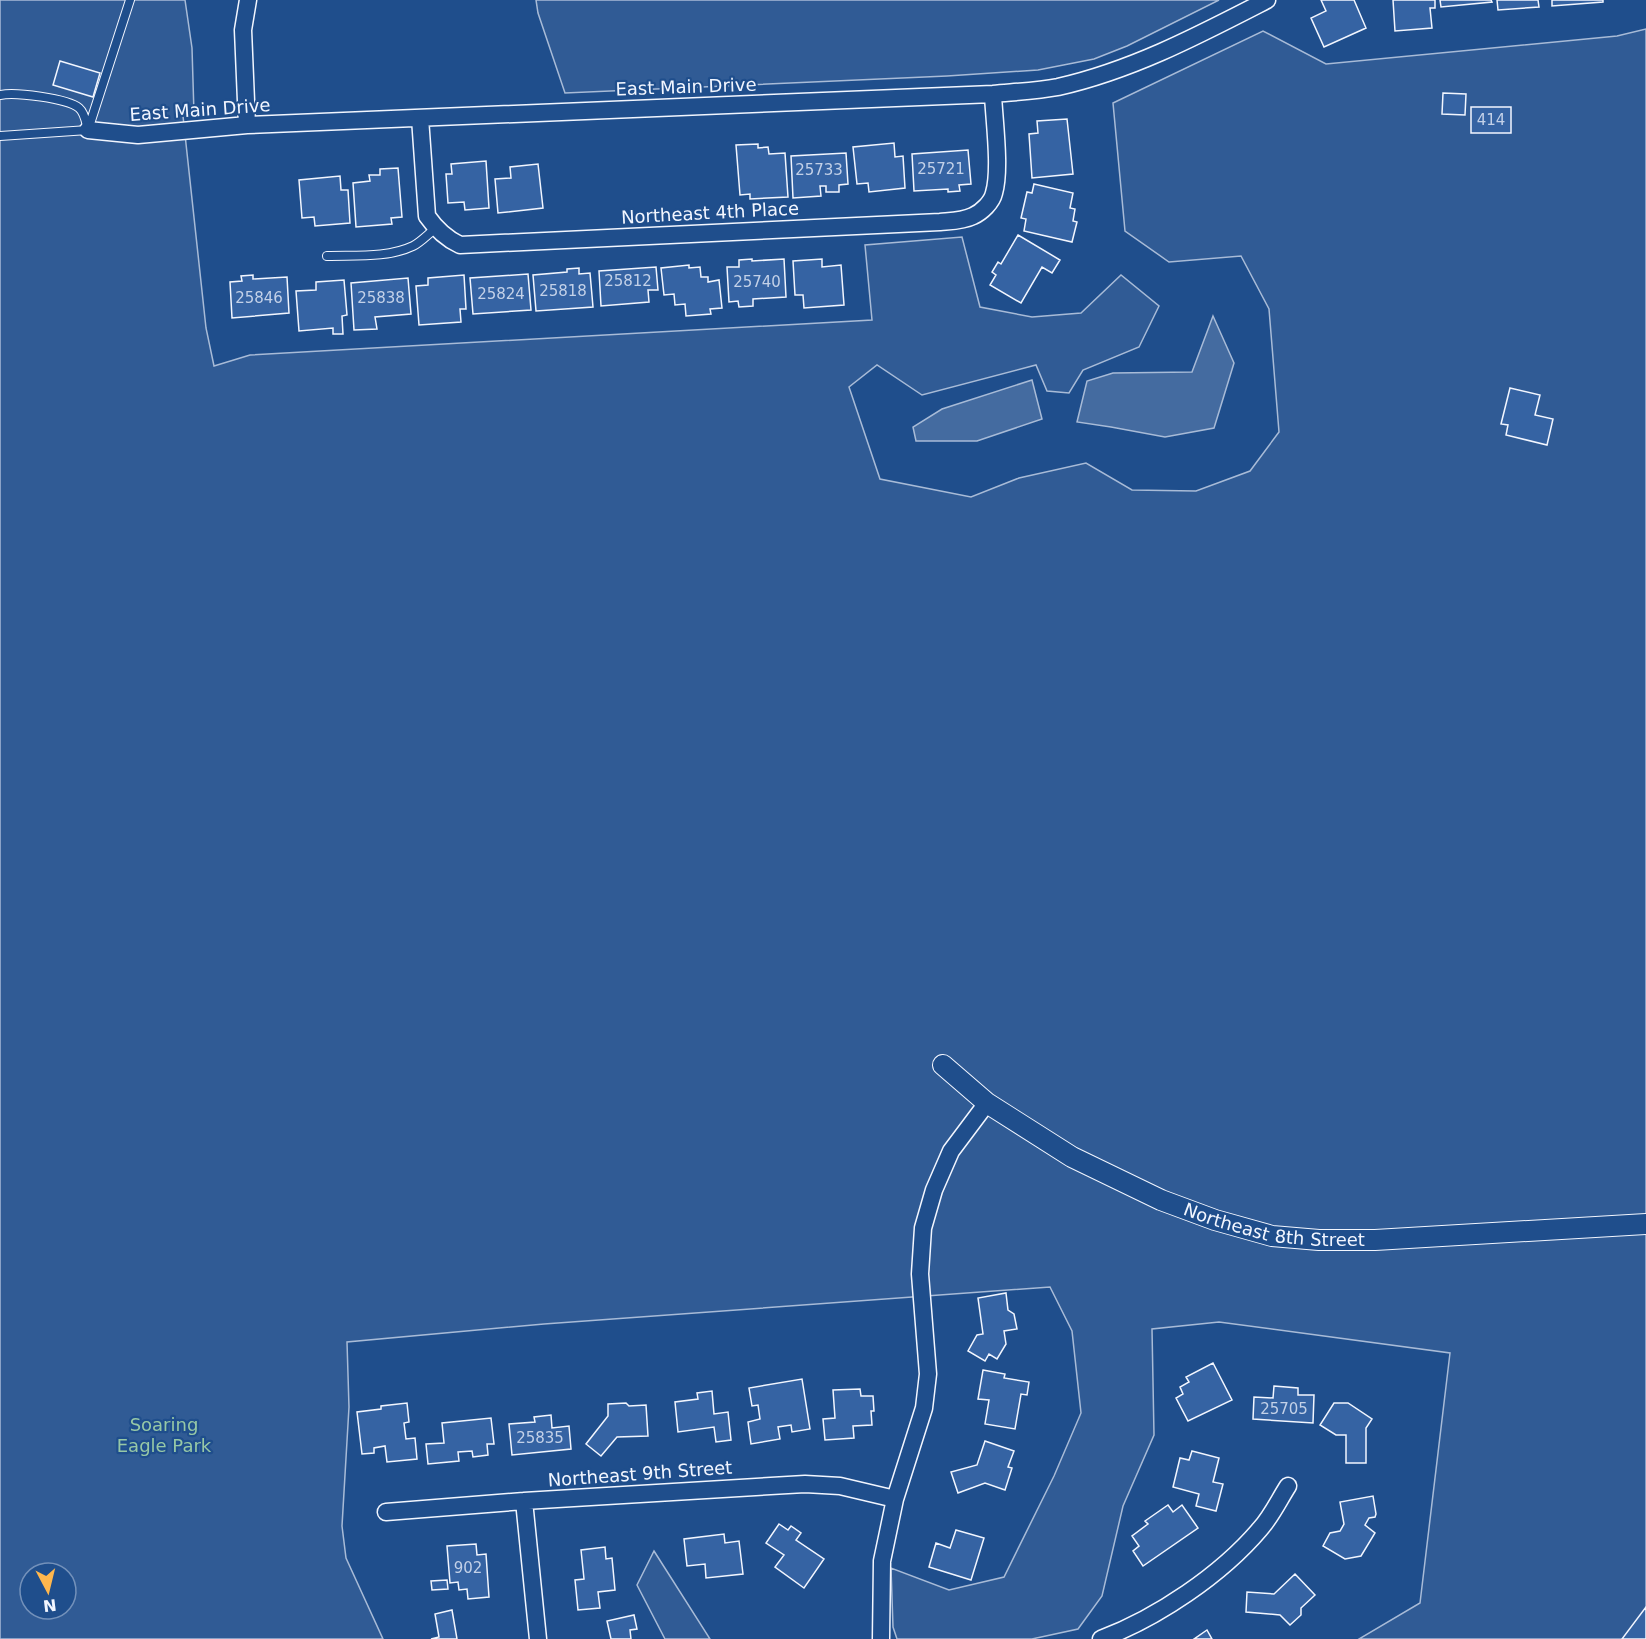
<svg xmlns="http://www.w3.org/2000/svg" width="1646" height="1639" font-family="'DejaVu Sans',sans-serif">
	<style>
		.green { fill: #305b95; stroke: #a8bbd7; stroke-width: 1.5; fill-rule: evenodd }
		.water { fill: #446ba0; stroke: #a8bbd7; stroke-width: 1.5 }
		.building { fill: #3563a3; stroke: #f2f6ff; stroke-width: 1.5 }
		.lines { fill: none; stroke-linecap: round; stroke-linejoin: round }
		.service-casing { stroke: #f2f6ff; stroke-width: 10 }
		.minor-casing { stroke: #f2f6ff; stroke-width: 19 }
		.tertiary-casing { stroke: #f2f6ff; stroke-width: 22 }
		.service { stroke: #1f4e8c; stroke-width: 8 }
		.minor { stroke: #1f4e8c; stroke-width: 16 }
		.tertiary { stroke: #1f4e8c; stroke-width: 20 }
		.labels { text-anchor: middle; stroke-width: 4.5; stroke-linejoin: round; paint-order: stroke }
		.number-label { font-size: 15px; fill: #c3d1e8 }
		.street-label { font-size: 18px; fill: #f2f6ff; stroke: #1f4e8c }
		.park-label { font-size: 18px; fill: #97c8a6; stroke: #1f4e8c }
	</style>
	<rect width="100%" height="100%" fill="#1f4e8c"/>
	<path class="green" d="M 0,0 L 185,0 L 192,48 L 194,114 L 183,116 L 206,328 L 214,366 L 250,355 L 872,320 L 865,245 L 962,237 L 980,307 L 1032,317 L 1081,313 L 1121,275 L 1159,306 L 1139,347 L 1083,370 L 1069,393 L 1047,391 L 1036,365 L 922,395 L 877,365 L 849,387 L 880,479 L 971,497 L 1019,478 L 1086,463 L 1132,490 L 1196,491 L 1250,471 L 1279,432 L 1269,309 L 1241,256 L 1169,262 L 1125,231 L 1113,103 L 1263,31 L 1326,64 L 1617,36 L 1646,29 L 1646,1639 L 1359,1639 L 1420,1603 L 1450,1353 L 1219,1322 L 1152,1329 L 1154,1435 L 1123,1506 L 1102,1596 L 1078,1629 L 1032,1639 L 897,1639 L 893,1627 L 891,1568 L 949,1590 L 1004,1577 L 1054,1476 L 1081,1413 L 1072,1331 L 1050,1287 L 544,1324 L 347,1342 L 349,1407 L 342,1526 L 346,1558 L 383,1639 L 0,1639 ZM 30,1573 L 66,1573 L 66,1609 L 30,1609 Z
		M 536,0 L 1219,0 L 1127,46 L 1094,59 L 1038,70 L 947,76 L 565,93 L 538,13 Z
		M 654,1551 L 710,1639 L 665,1639 L 637,1585 Z"/>
	<path class="water" d="M 1213,316 L 1234,363 L 1214,428 L 1165,437 L 1111,427 L 1077,422 L 1087,381 L 1113,373 L 1192,372 Z
		M 1032,380 L 1042,419 L 977,441 L 916,441 L 913,427 L 942,409 Z"/>
	<path class="building" d="M 1321,0 L 1354,0 L 1366,28 L 1324,47 L 1311,18 L 1326,11 Z
		M 1393,0 L 1435,0 L 1435,8 L 1430,8 L 1432,28 L 1395,31 Z
		M 1440,0 L 1491,0 L 1492,2 L 1441,7 Z
		M 1497,0 L 1538,0 L 1539,7 L 1498,10 Z
		M 1552,0 L 1603,0 L 1603,2 L 1552,6 Z
		M 60,61 L 100,73 L 93,97 L 53,85 Z
		M 1443,93 L 1466,94 L 1465,115 L 1442,114 Z
		M 1471,107 L 1511,107 L 1511,133 L 1471,133 Z
		M 1067,119 L 1073,174 L 1032,178 L 1029,134 L 1038,133 L 1037,121 Z
		M 894,143 L 895,157 L 903,156 L 905,188 L 869,192 L 868,183 L 857,184 L 853,147 Z
		M 758,144 L 758,148 L 768,147 L 769,154 L 785,153 L 788,197 L 750,199 L 750,194 L 740,195 L 736,145 Z
		M 968,150 L 971,184 L 959,185 L 960,191 L 948,192 L 948,189 L 914,191 L 912,154 Z
		M 846,153 L 848,184 L 839,185 L 839,192 L 826,192 L 826,186 L 820,186 L 821,196 L 793,198 L 791,156 Z
		M 486,161 L 489,208 L 465,210 L 464,202 L 448,203 L 446,174 L 452,174 L 451,164 Z
		M 538,164 L 543,208 L 498,213 L 495,179 L 511,178 L 510,167 Z
		M 398,168 L 402,217 L 391,218 L 392,224 L 356,227 L 353,183 L 370,181 L 369,175 L 380,175 L 380,169 Z
		M 340,176 L 341,190 L 348,190 L 350,223 L 315,226 L 314,217 L 302,218 L 299,180 Z
		M 1034,184 L 1073,193 L 1070,208 L 1075,209 L 1073,221 L 1077,222 L 1072,242 L 1024,231 L 1026,219 L 1021,218 L 1027,192 L 1032,193 Z
		M 1018,235 L 1060,260 L 1052,273 L 1042,267 L 1021,303 L 990,285 L 996,275 L 992,272 L 998,262 L 1001,264 Z
		M 752,259 L 752,261 L 784,259 L 786,297 L 753,299 L 753,306 L 739,307 L 738,301 L 729,302 L 727,267 L 739,267 L 739,260 Z
		M 822,259 L 822,267 L 841,265 L 844,305 L 804,308 L 803,295 L 795,295 L 793,261 Z
		M 689,265 L 689,268 L 700,267 L 701,277 L 708,277 L 708,282 L 719,280 L 722,308 L 710,309 L 711,314 L 686,316 L 685,304 L 675,305 L 674,294 L 664,295 L 661,268 Z
		M 656,267 L 658,290 L 648,290 L 649,302 L 601,306 L 599,271 Z
		M 579,268 L 579,274 L 590,273 L 593,307 L 536,311 L 533,275 L 567,272 L 567,269 Z
		M 528,274 L 531,310 L 473,314 L 470,278 Z
		M 253,275 L 253,279 L 287,277 L 289,313 L 232,318 L 230,282 L 242,281 L 241,276 Z
		M 464,275 L 466,309 L 460,309 L 461,322 L 419,325 L 416,286 L 428,285 L 428,278 Z
		M 408,278 L 411,314 L 375,317 L 377,329 L 354,330 L 351,283 Z
		M 344,280 L 347,315 L 342,316 L 343,334 L 333,334 L 333,328 L 299,331 L 296,291 L 316,290 L 316,282 Z
		M 1510,388 L 1540,395 L 1535,415 L 1553,419 L 1547,445 L 1506,435 L 1508,425 L 1501,424 Z
		M 1006,1293 L 1008,1310 L 1014,1314 L 1017,1329 L 1004,1331 L 1006,1344 L 997,1359 L 989,1354 L 985,1361 L 968,1351 L 977,1335 L 983,1334 L 978,1298 Z
		M 1213,1363 L 1232,1400 L 1188,1421 L 1176,1398 L 1183,1394 L 1180,1387 L 1189,1382 L 1186,1377 Z
		M 983,1370 L 1005,1374 L 1004,1378 L 1029,1382 L 1027,1395 L 1021,1394 L 1015,1429 L 985,1424 L 989,1400 L 978,1399 Z
		M 802,1379 L 810,1429 L 792,1432 L 791,1425 L 778,1427 L 780,1439 L 751,1444 L 748,1422 L 760,1419 L 758,1405 L 752,1406 L 749,1388 Z
		M 1274,1386 L 1298,1388 L 1298,1395 L 1314,1395 L 1313,1423 L 1253,1419 L 1254,1397 L 1273,1398 Z
		M 860,1389 L 861,1396 L 873,1396 L 874,1411 L 871,1411 L 872,1425 L 853,1426 L 854,1438 L 825,1440 L 823,1419 L 835,1418 L 833,1390 Z
		M 712,1391 L 714,1414 L 728,1412 L 731,1440 L 716,1442 L 714,1427 L 678,1432 L 675,1402 L 698,1399 L 697,1393 Z
		M 407,1403 L 409,1422 L 404,1423 L 406,1439 L 415,1438 L 417,1459 L 387,1462 L 385,1446 L 374,1448 L 374,1453 L 362,1454 L 357,1412 L 381,1409 L 381,1406 Z
		M 626,1403 L 629,1406 L 646,1405 L 648,1436 L 617,1437 L 601,1456 L 586,1444 L 608,1416 L 608,1404 Z
		M 1334,1403 L 1348,1403 L 1372,1419 L 1366,1428 L 1366,1463 L 1346,1463 L 1346,1435 L 1336,1435 L 1320,1425 Z
		M 551,1415 L 552,1428 L 569,1426 L 571,1449 L 512,1455 L 509,1424 L 535,1422 L 534,1417 Z
		M 491,1418 L 494,1444 L 487,1444 L 488,1455 L 473,1457 L 472,1451 L 458,1452 L 459,1461 L 428,1464 L 426,1444 L 444,1443 L 442,1423 Z
		M 985,1441 L 1014,1451 L 1008,1467 L 1012,1468 L 1005,1490 L 985,1483 L 958,1493 L 951,1472 L 977,1465 Z
		M 1192,1451 L 1219,1458 L 1213,1482 L 1223,1484 L 1216,1511 L 1196,1506 L 1199,1494 L 1173,1487 L 1180,1458 L 1189,1460 Z
		M 1373,1496 L 1376,1514 L 1375,1517 L 1369,1518 L 1365,1525 L 1375,1533 L 1361,1556 L 1345,1559 L 1323,1546 L 1330,1533 L 1340,1531 L 1344,1524 L 1340,1502 Z
		M 1168,1505 L 1173,1512 L 1182,1505 L 1198,1528 L 1143,1566 L 1133,1551 L 1139,1546 L 1132,1536 L 1148,1524 L 1145,1521 Z
		M 779,1524 L 788,1530 L 791,1526 L 801,1533 L 796,1540 L 824,1559 L 804,1588 L 775,1567 L 784,1555 L 766,1543 Z
		M 956,1530 L 984,1538 L 971,1580 L 929,1567 L 936,1543 L 950,1548 Z
		M 724,1534 L 725,1543 L 739,1541 L 743,1574 L 706,1578 L 705,1564 L 687,1566 L 684,1539 Z
		M 476,1544 L 477,1555 L 486,1554 L 489,1597 L 468,1599 L 467,1589 L 459,1590 L 458,1582 L 450,1583 L 447,1546 Z
		M 605,1547 L 606,1559 L 612,1558 L 615,1590 L 598,1592 L 600,1608 L 578,1610 L 575,1580 L 584,1579 L 581,1550 Z
		M 1295,1574 L 1315,1595 L 1301,1608 L 1301,1615 L 1290,1625 L 1280,1615 L 1246,1612 L 1247,1592 L 1274,1594 Z
		M 447,1580 L 448,1589 L 432,1590 L 431,1581 Z
		M 1646,1607 L 1646,1639 L 1622,1639 Z
		M 452,1610 L 457,1639 L 431,1639 L 439,1637 L 435,1614 Z
		M 634,1615 L 637,1629 L 630,1630 L 631,1639 L 611,1639 L 607,1621 Z
		M 1207,1630 L 1212,1639 L 1194,1639 Z"/>
	<g class="lines">
		<defs>
			<path id="service" d="M 0,95 C 15,92 67,98 79,108 C 85,113 86,123 88,130
				M 88,130 L 130,0
				M 0,136 L 88,130
				M 327,256 C 355,255 388,258 413,246 C 421,242 428,234 436,228"/>
			<path id="minor" d="M 420,118 L 427,216 C 436,229 445,238 460,245 L 940,222 C 951,221 963,221 973,216 C 982,212 992,202 994,193 C 1001,169 994,120 993,94
				M 247,125 L 243,30 L 248,0
				M 88,130 L 138,135 L 247,125 L 993,94 C 1014,92 1037,91 1058,87 C 1133,70 1199,35 1267,0
				M 524,1501 L 538,1639
				M 386,1512 L 524,1501 L 805,1484 L 840,1486 L 895,1499
				M 881,1639 L 882,1561 L 895,1499 L 924,1408 L 928,1374 L 920,1274 L 923,1228 L 934,1190 L 951,1151 L 987,1103
				M 1101,1639 C 1157,1618 1221,1575 1260,1529 C 1271,1517 1279,1500 1288,1486"/>
			<g id="tertiary">
				<path id="s1" d="M 943,1065 L 987,1103 L 1072,1157 L 1161,1200 L 1215,1220 L 1272,1236 L 1319,1240 L 1375,1240 L 1646,1224"/>
			</g>
		</defs>
		<use href="#service" class="service-casing"/>
		<use href="#minor" class="minor-casing"/>
		<use href="#tertiary" class="tertiary-casing"/>
		<use href="#service" class="service"/>
		<use href="#minor" class="minor"/>
		<use href="#tertiary" class="tertiary"/>
	</g>
	<g class="labels">
		<g class="number-label">
			<text x="1491" y="125">414</text>
			<text x="941" y="174">25721</text>
			<text x="819" y="175">25733</text>
			<text x="628" y="286">25812</text>
			<text x="757" y="287">25740</text>
			<text x="563" y="296">25818</text>
			<text x="501" y="299">25824</text>
			<text x="259" y="303">25846</text>
			<text x="381" y="303">25838</text>
			<text x="1284" y="1414">25705</text>
			<text x="540" y="1443">25835</text>
			<text x="468" y="1573">902</text>
		</g>
		<g class="street-label">
			<text transform="translate(686 87) rotate(-2)" y="6">East Main Drive</text>
			<text transform="translate(200 110) rotate(-4)" y="6">East Main Drive</text>
			<text transform="translate(710 213) rotate(-3)" y="6">Northeast 4th Place</text>
			<text dy="6" stroke="none"><textPath href="#s1" startOffset="375">Northeast 8th Street</textPath></text>
			<text transform="translate(640 1474) rotate(-4)" y="6">Northeast 9th Street</text>
		</g>
		<g class="park-label">
			<text x="164" y="1431">Soaring<tspan x="164" dy="21">Eagle Park</tspan></text>
		</g>
	</g>
	<g transform="translate(48 1591) rotate(173)"><circle r="28" fill="#1f4e8c" stroke="#7391ba" stroke-width="1.5"/>
	<path d="M0-4.5L10 22L0 15L-10 22Z" fill="#ffb74d"/>
	<text y="-9" font-size="16" font-weight="bold" text-anchor="middle" fill="#f2f6ff">N</text>
	</g>
</svg>
